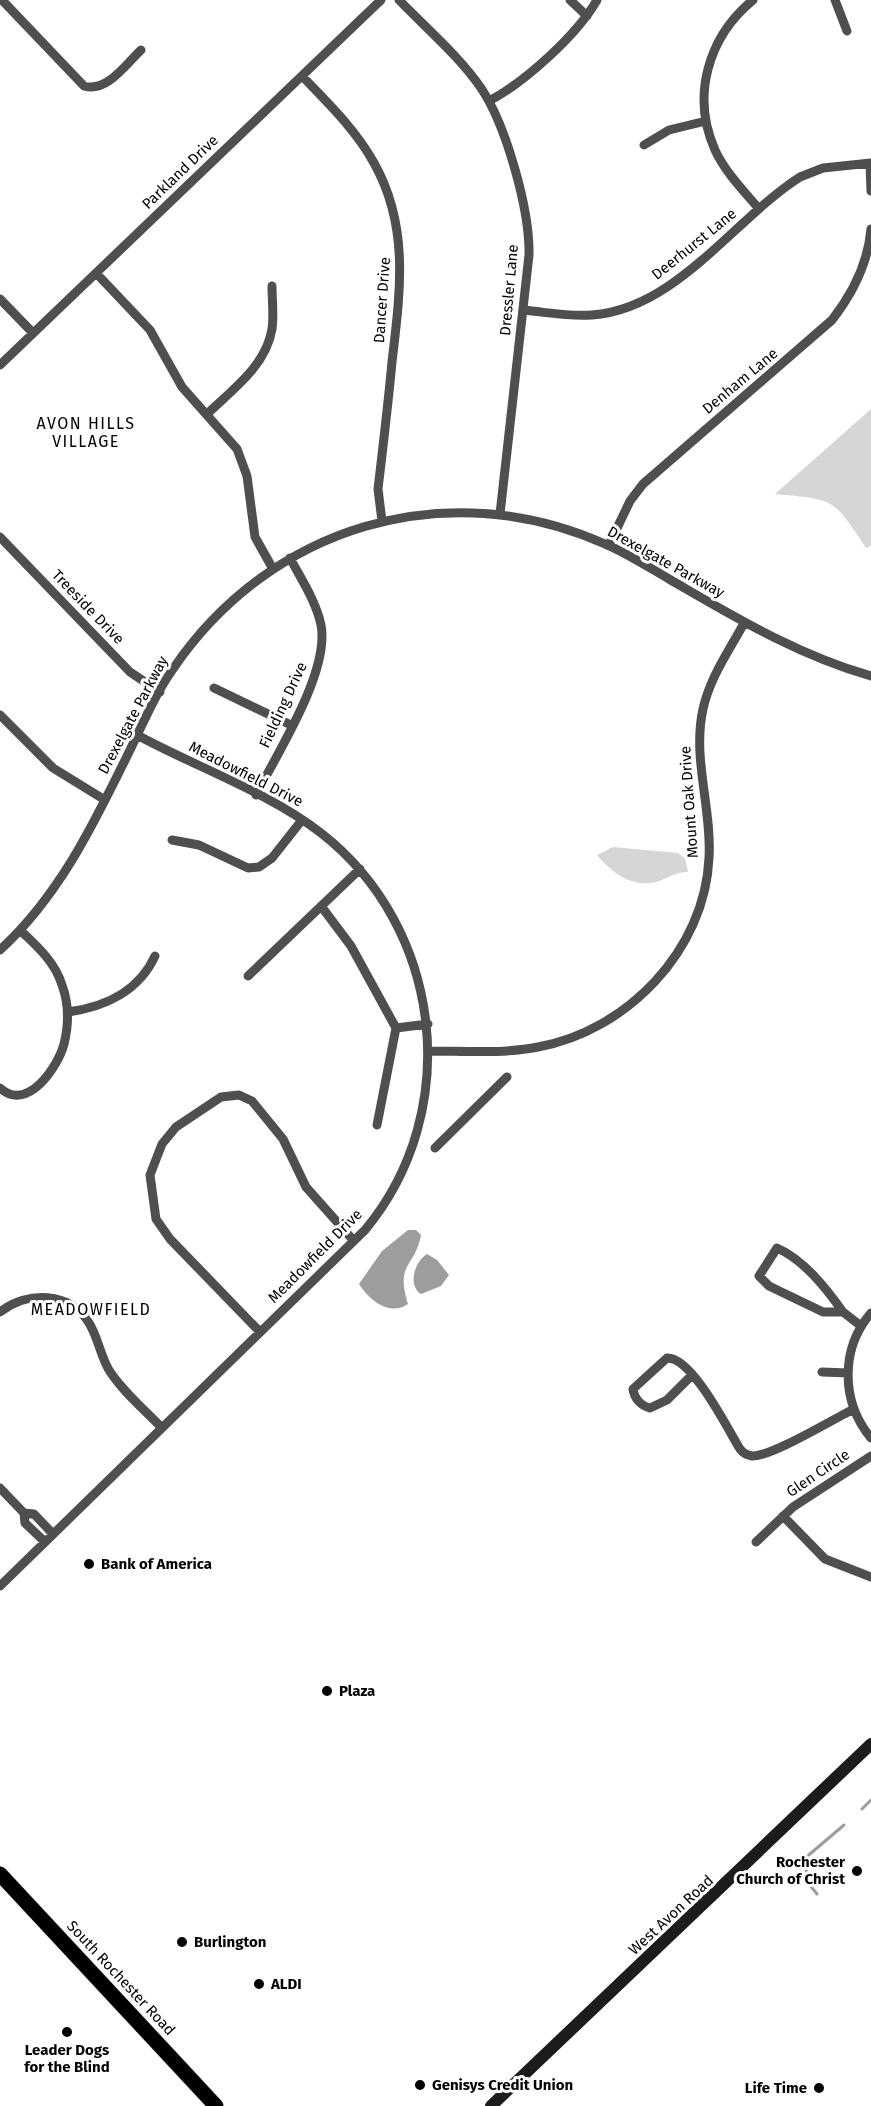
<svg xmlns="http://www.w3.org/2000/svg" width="871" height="2106" font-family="'Fira Sans',sans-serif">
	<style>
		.green { fill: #d6d6d6 }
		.water { fill: #9d9d9d }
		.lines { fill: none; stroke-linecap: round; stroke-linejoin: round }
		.stream { stroke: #9d9d9d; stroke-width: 3 }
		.primary-casing { stroke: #dbdbdb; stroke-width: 16 }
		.minor { stroke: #4f4f4f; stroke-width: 9 }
		.secondary { stroke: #1c1c1c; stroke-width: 12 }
		.primary { stroke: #000; stroke-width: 15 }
		.poi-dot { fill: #000; stroke: #fff; stroke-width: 2 }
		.labels { text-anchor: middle; stroke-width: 6; stroke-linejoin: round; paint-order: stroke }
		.street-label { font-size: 15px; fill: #000; stroke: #fff }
		.poi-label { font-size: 15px; font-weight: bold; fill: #000; stroke: #fff; text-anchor: start }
		.neighbourhood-label { font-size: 16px; letter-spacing: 1.5px; fill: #000; stroke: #fff }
	</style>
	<rect width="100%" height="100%" fill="#fff"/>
	<path class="green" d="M 871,409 L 871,546 L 866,548 C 832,497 836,500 775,494 Z
		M 613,847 L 678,853 L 685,858 L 688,872 C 675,872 669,878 656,882 C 632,888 612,873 597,855 Z"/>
	<path class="water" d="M 408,1230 L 416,1230 L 421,1235 C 415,1268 395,1262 408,1304 C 390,1317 369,1300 359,1284 L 382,1251 Z
		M 427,1254 L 437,1260 L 449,1275 L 441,1286 L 421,1294 C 407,1285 415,1261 427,1254 Z"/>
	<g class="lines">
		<path class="stream" d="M 862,1809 L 871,1800
			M 817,1894 L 809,1884 L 804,1859 L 844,1825"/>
		<defs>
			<path id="primary" d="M 0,1874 L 216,2106"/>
		</defs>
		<use href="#primary" class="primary-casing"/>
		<path class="minor" d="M 2,0 L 84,86 C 107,93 126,64 141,50
			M 399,0 C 426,28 459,56 481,88 C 506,125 530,210 529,255 L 500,514
			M 570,0 L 587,16
			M 753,0 C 708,37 691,96 715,150 C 725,172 744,191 759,209
			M 835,0 L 847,31
			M 302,76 C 328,103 356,130 374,163 C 410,227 400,293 392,362 C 388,405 383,447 378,489 L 382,521
			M 489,101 C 525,82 577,35 597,0
			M 644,145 L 669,130 L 706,121
			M 870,163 L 871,191
			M 96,273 L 150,330 L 182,387 L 237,449 L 247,476 L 255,537 L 273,569
			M 0,299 L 33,333
			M 523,310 C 546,312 569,317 592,315 C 676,309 733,220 800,177 L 823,168 L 871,163
			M 0,365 L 381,0
			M 207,414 C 232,390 266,366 272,329 C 274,315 272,300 272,286
			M 0,537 L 130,672 L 160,692
			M 609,545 L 630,501 L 643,484 L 832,320 C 853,293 868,264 871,229
			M 214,688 L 291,725
			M 0,715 L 53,768 L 105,800
			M 256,795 C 278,752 330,671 321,625 C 316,601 301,579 290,558
			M 172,840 L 199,845 L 248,868 L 259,867 L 272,858 L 302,820
			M 321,906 L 351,946 L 396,1028 L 377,1125
			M 0,950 C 61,894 95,821 131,748 C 144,721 156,693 173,669 C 270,526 446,473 605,544 C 627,553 648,567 669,579 C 735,617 797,655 871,676
			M 248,976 L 360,869
			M 68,1012 C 105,1007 139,991 155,956
			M 396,1028 L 428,1024
			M 429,1051 C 465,1051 503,1054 538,1047 C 627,1031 705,950 709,858 C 712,808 692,758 703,709 C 710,677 729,651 744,623
			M 0,1088 C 27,1113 58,1067 64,1044 C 69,1024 69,1004 62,985 C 55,962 37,946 20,930
			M 435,1148 L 507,1077
			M 0,1312 C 27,1291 70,1291 89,1323 C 98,1337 100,1355 109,1370 C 122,1391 145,1410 162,1428
			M 843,1312 C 826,1288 804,1260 777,1248 L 759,1276 L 769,1286 L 823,1312 L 843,1312 L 861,1326
			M 871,1313 C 840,1349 841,1402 871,1438
			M 260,1332 L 170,1239 L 156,1219 L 150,1175 L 162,1144 L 176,1127 L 221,1097 L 239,1095 L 252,1101 L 283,1139 L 306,1187 L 354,1241
			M 822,1372 L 848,1373
			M 692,1375 L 667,1400 L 650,1408 C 641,1406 634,1398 633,1389 L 667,1358 C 692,1357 727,1428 740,1449 C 743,1453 746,1455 752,1456 C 771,1457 833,1419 854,1409
			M 0,1488 L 24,1513 L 25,1523 L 45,1542
			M 24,1513 L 34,1514 L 53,1534
			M 783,1516 L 825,1559 L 871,1577
			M 756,1542 L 793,1507 L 871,1456
			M 0,1586 L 365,1230 C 464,1111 443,928 321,833 C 268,792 196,767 137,735"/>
		<path class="secondary" d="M 491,2106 L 871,1744"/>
		<use href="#primary" class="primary"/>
	</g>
	<g class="poi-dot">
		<circle cx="89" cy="1564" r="6"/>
		<circle cx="327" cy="1691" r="6"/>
		<circle cx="857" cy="1871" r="6"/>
		<circle cx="182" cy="1942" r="6"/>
		<circle cx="259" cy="1984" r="6"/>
		<circle cx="67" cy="2032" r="6"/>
		<circle cx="420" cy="2085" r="6"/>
		<circle cx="819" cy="2088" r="6"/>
	</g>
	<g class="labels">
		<g class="street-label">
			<text transform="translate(180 172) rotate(-44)" y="5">Parkland Drive</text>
			<text transform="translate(694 244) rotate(-39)" y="5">Deerhurst Lane</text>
			<text transform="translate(509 290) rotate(-85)" y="5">Dressler Lane</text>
			<text transform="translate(382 300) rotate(-86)" y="5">Dancer Drive</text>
			<text transform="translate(740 381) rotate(-40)" y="5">Denham Lane</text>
			<text transform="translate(666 562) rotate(29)" y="5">Drexelgate Parkway</text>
			<text transform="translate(88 607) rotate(46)" y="5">Treeside Drive</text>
			<text transform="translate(283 705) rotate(-65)" y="5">Fielding Drive</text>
			<text transform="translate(133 715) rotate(-62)" y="5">Drexelgate Parkway</text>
			<text transform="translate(246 774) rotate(27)" y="5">Meadowfield Drive</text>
			<text transform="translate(689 802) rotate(-94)" y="5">Mount Oak Drive</text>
			<text transform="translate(315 1256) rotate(-45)" y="5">Meadowfield Drive</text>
			<text transform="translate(818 1473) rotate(-34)" y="5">Glen Circle</text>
			<text transform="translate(671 1915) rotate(-43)" y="5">West Avon Road</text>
			<text transform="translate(121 1978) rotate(47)" y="5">South Rochester Road</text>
		</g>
		<g class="poi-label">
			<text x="101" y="1569">Bank of America</text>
			<text x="339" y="1696">Plaza</text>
			<text x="845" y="1867" text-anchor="end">Rochester<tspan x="845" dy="17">Church of Christ</tspan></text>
			<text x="194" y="1947">Burlington</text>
			<text x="271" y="1989">ALDI</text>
			<text x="67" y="2055" text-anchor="middle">Leader Dogs<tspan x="67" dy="17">for the Blind</tspan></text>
			<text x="432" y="2090">Genisys Credit Union</text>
			<text x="807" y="2093" text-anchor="end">Life Time</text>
		</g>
		<g class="neighbourhood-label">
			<text x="86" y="429">AVON HILLS<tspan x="86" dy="18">VILLAGE</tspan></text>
			<text x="91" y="1315">MEADOWFIELD</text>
		</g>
	</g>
</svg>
